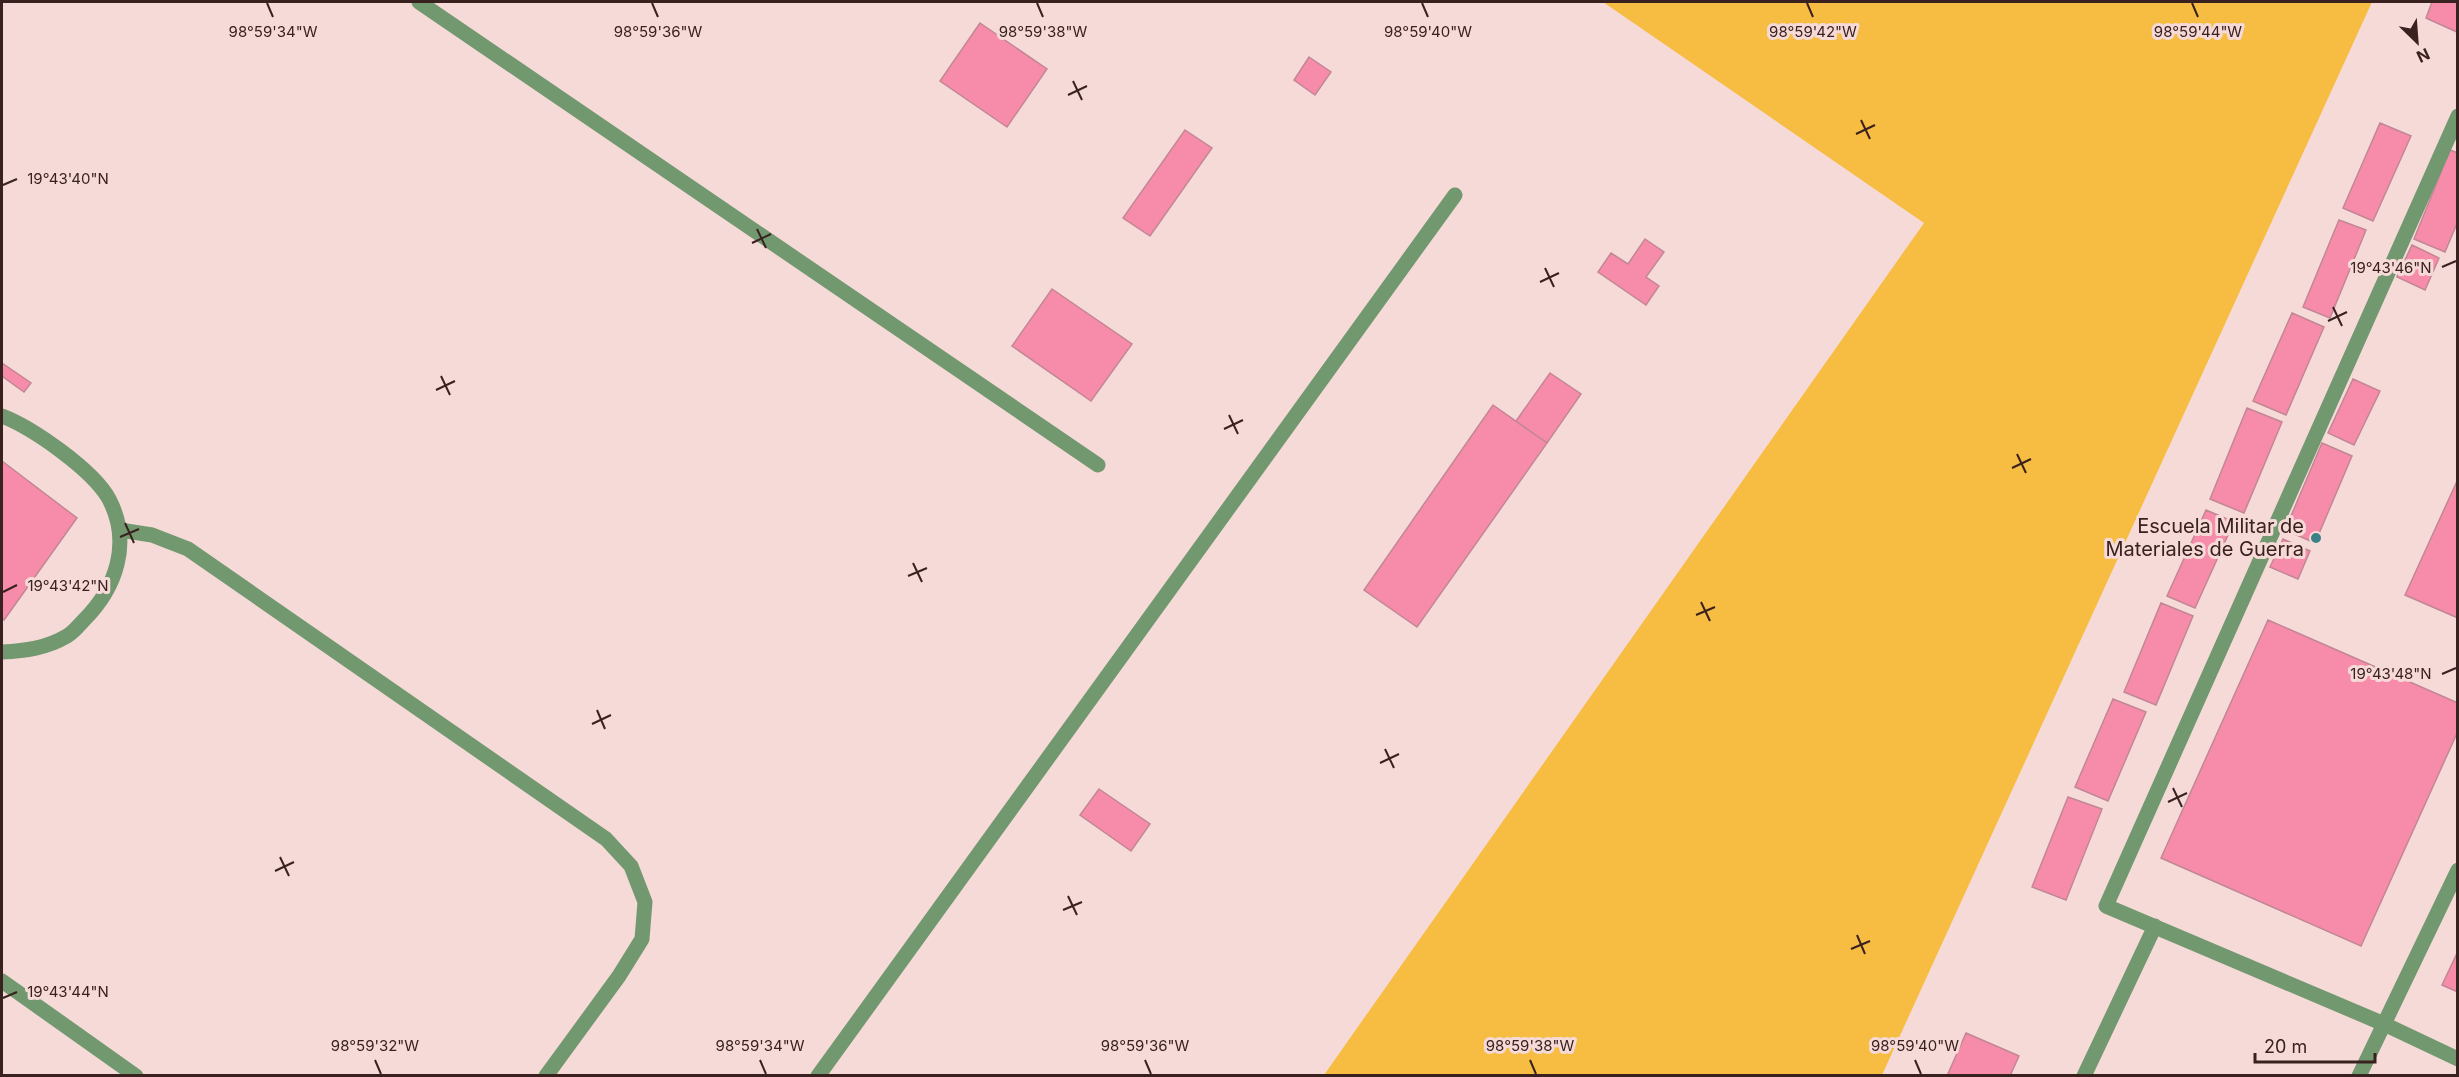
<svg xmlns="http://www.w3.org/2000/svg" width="2459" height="1077" font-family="Inter,sans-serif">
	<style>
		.green { fill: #f6bd42 }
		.building { fill: #f78caa; stroke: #c28695; stroke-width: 1.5 }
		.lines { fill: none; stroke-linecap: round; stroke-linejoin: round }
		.minor { stroke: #72986f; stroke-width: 15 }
		.ticks { fill: none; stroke: #39211f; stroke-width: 2 }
		.poi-dot { fill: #3a8288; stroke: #f6dad8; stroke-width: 2 }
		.labels { text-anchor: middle; stroke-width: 6; stroke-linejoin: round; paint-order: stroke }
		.poi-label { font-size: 20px; fill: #39211f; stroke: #f6dad8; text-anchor: end }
		.ticks-label { font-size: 15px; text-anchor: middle; fill: #39211f; stroke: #f6dad8; stroke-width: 6; stroke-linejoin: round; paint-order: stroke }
	</style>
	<rect width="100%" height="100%" fill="#f6dad8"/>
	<path class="green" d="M 1603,2 L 2372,2 L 1882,1075 L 1324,1075 L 1924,223 Z"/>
	<path class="building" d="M 2432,2 L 2458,2 L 2457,32 L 2426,18 Z
		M 980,23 L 1047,69 L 1007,127 L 940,81 Z
		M 1309,57 L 1331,72 L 1315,95 L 1294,80 Z
		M 2380,123 L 2411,136 L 2373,221 L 2343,208 Z
		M 1185,130 L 1212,148 L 1150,236 L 1123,218 Z
		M 2450,150 L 2458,153 L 2458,221 L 2445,252 L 2414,239 Z
		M 2339,220 L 2366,230 L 2330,318 L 2303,307 Z
		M 1645,239 L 1664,252 L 1646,277 L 1659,286 L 1646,305 L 1598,272 L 1611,253 L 1628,264 Z
		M 2412,245 L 2439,258 L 2425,290 L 2397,277 Z
		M 1052,289 L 1132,344 L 1091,401 L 1012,346 Z
		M 2292,313 L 2324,327 L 2286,415 L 2253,401 Z
		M 2,363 L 31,383 L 24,392 L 2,376 Z
		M 1550,373 L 1581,394 L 1547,443 L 1516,421 Z
		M 2353,379 L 2380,391 L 2354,445 L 2328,433 Z
		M 1493,405 L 1547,443 L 1417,627 L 1364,590 Z
		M 2247,408 L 2282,422 L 2244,513 L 2210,499 Z
		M 2322,443 L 2352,456 L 2315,543 L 2285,530 Z
		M 2,461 L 77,518 L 4,620 L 2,618 Z
		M 2458,479 L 2458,618 L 2405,595 Z
		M 2206,510 L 2234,522 L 2195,608 L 2167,596 Z
		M 2283,539 L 2310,551 L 2298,579 L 2270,567 Z
		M 2161,603 L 2193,616 L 2156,705 L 2124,692 Z
		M 2268,620 L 2458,703 L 2458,731 L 2361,946 L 2161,858 Z
		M 2113,699 L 2146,712 L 2108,801 L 2075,787 Z
		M 1099,789 L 1150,824 L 1131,851 L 1080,815 Z
		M 2068,797 L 2102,809 L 2066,900 L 2032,887 Z
		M 2458,951 L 2458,992 L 2442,985 Z
		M 1966,1033 L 2019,1056 L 2010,1076 L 1947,1076 Z"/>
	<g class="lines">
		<path class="minor" d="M 419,2 L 1098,465
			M 2,416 C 33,428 93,470 109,499 C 132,543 116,588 84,620 C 79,625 74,632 67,636 C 47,648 25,651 2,652
			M 120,530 L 152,535 L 188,549 L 606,839 L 631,866 L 645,902 L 642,939 L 619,976 L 546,1076
			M 2458,870 L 2384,1024 L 2458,1059
			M 2,981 L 136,1076
			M 818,1076 L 1455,195
			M 2084,1076 L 2155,926
			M 2359,1076 L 2384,1024 L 2106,906 L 2458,116"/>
	</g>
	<path class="ticks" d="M 267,3 L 273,17M 652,3 L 658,17M 1037,3 L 1043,17M 1422,3 L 1428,17M 1807,3 L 1813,17M 2192,3 L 2198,17M 1073,81 L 1082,100M 1068,95 L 1087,86M 1861,120 L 1870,139M 1856,134 L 1875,125M 3,185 L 17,179M 757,229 L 766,248M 752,243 L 771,234M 2442,267 L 2456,261M 1545,268 L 1554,287M 1540,282 L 1559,273M 2333,307 L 2342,326M 2328,321 L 2347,312M 441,376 L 450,395M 436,390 L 455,381M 1229,415 L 1238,434M 1224,429 L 1243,420M 2017,454 L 2026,473M 2012,468 L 2031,459M 125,523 L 134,543M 120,537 L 139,529M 913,563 L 922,582M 908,576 L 927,568M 3,592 L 17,585M 1701,602 L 1710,621M 1696,615 L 1715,607M 2442,674 L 2456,668M 597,710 L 605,729M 592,724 L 611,715M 1385,749 L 1394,768M 1380,763 L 1399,754M 2173,788 L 2182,807M 2168,802 L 2187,793M 280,857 L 289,876M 275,871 L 294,862M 1068,896 L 1077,915M 1063,910 L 1082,902M 1857,935 L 1865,954M 1851,949 L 1870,941M 3,998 L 17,992M 375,1060 L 381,1074M 760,1060 L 766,1074M 1145,1060 L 1151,1074M 1530,1060 L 1536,1074M 1915,1060 L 1921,1074"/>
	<circle class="poi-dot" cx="2316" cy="538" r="6"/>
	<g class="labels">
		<g class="poi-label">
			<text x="2304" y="533">Escuela Militar de<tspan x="2304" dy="23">Materiales de Guerra</tspan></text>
		</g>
	</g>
	<g class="ticks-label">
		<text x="273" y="37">98°59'34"W</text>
		<text x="658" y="37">98°59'36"W</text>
		<text x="1043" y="37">98°59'38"W</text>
		<text x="1428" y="37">98°59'40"W</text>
		<text x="1813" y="37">98°59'42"W</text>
		<text x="2198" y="37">98°59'44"W</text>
		<text x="68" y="184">19°43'40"N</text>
		<text x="2391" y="273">19°43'46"N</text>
		<text x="68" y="591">19°43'42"N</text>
		<text x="2391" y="679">19°43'48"N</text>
		<text x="68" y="997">19°43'44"N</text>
		<text x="375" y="1051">98°59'32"W</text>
		<text x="760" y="1051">98°59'34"W</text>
		<text x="1145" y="1051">98°59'36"W</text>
		<text x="1530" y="1051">98°59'38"W</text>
		<text x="1915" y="1051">98°59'40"W</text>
	</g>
	<rect width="2459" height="1077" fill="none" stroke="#39211f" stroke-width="6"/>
	<g transform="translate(2417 42) rotate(155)" stroke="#f6dad8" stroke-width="4.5" paint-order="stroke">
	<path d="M0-4.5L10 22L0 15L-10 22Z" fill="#39211f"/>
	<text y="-9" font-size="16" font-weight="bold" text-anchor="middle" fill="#39211f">N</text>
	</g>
	<path d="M2255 1053v9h120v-9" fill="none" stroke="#39211f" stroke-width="3"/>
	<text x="2264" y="1053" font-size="18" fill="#39211f" stroke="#f6dad8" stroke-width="4.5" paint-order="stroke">20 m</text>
</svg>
